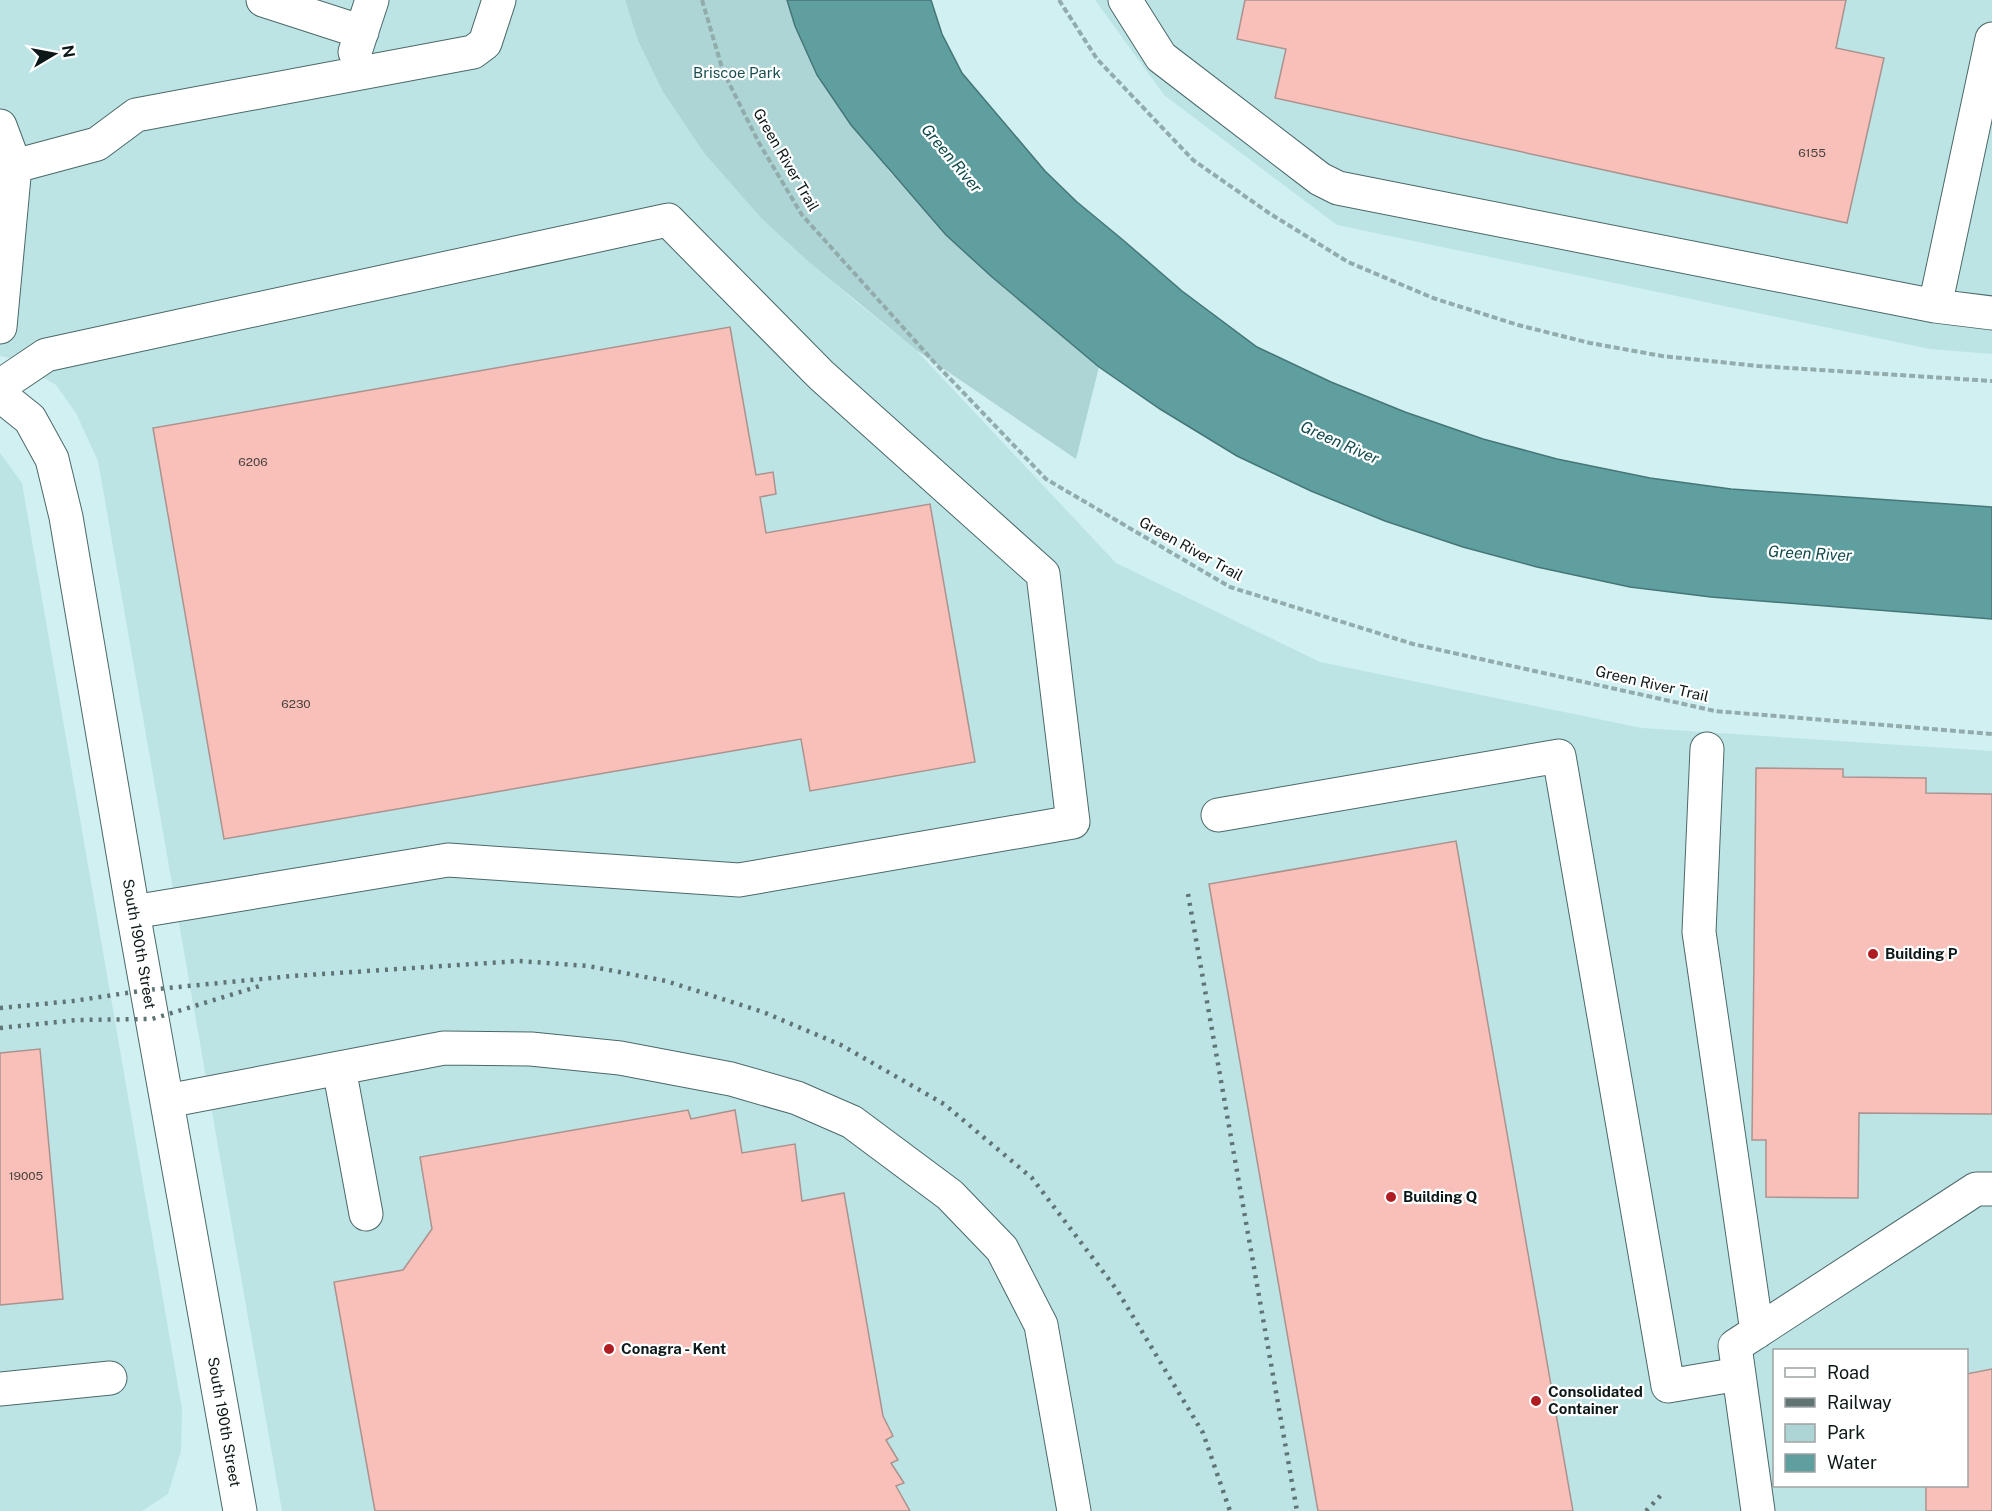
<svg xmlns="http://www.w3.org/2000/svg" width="1992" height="1511" font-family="'Public Sans',sans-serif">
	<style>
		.built { fill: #bce4e5; fill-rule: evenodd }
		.green { fill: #aed5d5 }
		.water { fill: #5f9fa0; stroke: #467677; stroke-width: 1.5 }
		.building { fill: #f8c0b9; stroke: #ac928e; stroke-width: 1.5 }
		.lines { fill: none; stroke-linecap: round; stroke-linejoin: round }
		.minor-casing { stroke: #4c6868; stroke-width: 35 }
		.path { stroke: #92abab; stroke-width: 4; stroke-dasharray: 6 3; stroke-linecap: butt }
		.minor { stroke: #fff; stroke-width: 33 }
		.rail { stroke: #607474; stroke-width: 4.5; stroke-dasharray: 3 6; stroke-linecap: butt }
		.poi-dot { fill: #af1d23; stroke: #fff; stroke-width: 2 }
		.labels { text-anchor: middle; stroke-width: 4.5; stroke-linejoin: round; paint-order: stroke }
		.number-label { font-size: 12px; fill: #484240 }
		.park-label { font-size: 15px; fill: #185051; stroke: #fff }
		.street-label { font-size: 15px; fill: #0d1818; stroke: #fff }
		.poi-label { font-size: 15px; font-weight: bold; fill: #0d1818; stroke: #fff; text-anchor: start }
		.water-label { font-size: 16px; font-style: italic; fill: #114b4d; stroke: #fff }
	</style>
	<rect width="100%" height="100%" fill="#d1f0f1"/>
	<path class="built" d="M 0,0 L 625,0 L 638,41 L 663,92 L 704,153 L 762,219 L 856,302 L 916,350 L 1116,563 L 1320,662 L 1642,728 L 1992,751 L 1992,1511 L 282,1511 L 98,461 L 76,413 L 56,385 L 10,358 L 0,356 ZM 1774,1350 L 1966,1350 L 1966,1486 L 1774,1486 Z
		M 1095,0 L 1992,0 L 1992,354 L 1930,349 L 1337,225 L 1164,95 Z
		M 0,453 L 22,483 L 182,1409 L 181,1451 L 168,1494 L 142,1511 L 0,1511 Z"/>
	<path class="green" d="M 625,0 L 787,0 L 795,26 L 888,170 L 946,235 L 992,277 L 1099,367 L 1076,459 L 916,350 L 808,261 L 762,219 L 704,153 L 663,92 L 638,41 Z"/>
	<path class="water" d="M 787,0 L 931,0 L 942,34 L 962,73 L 1045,171 L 1077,202 L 1123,240 L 1182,291 L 1257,347 L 1331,382 L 1405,412 L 1483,439 L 1557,459 L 1650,478 L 1731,489 L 1992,507 L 1992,619 L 1711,597 L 1630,587 L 1537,567 L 1463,547 L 1385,521 L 1311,491 L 1237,456 L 1160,409 L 1099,367 L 992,277 L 946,235 L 851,125 L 817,75 L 795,26 Z"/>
	<path class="building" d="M 1245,0 L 1846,0 L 1836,48 L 1884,58 L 1847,223 L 1275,98 L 1286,49 L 1237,39 Z
		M 730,327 L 756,475 L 773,472 L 776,494 L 760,497 L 766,533 L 930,504 L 975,762 L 810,791 L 801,739 L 224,839 L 153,428 Z
		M 1756,768 L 1843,769 L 1843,777 L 1926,778 L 1926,793 L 1992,794 L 1992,1114 L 1859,1113 L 1858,1198 L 1766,1197 L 1766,1140 L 1752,1140 Z
		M 1456,841 L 1573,1511 L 1318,1511 L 1209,884 Z
		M 40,1049 L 63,1299 L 0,1305 L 0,1053 Z
		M 688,1110 L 691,1119 L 735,1110 L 742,1153 L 795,1144 L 802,1201 L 844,1193 L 883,1416 L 893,1436 L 886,1440 L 898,1460 L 891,1463 L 904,1483 L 896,1486 L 910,1511 L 375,1511 L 334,1282 L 403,1270 L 432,1229 L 420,1157 Z
		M 1992,1369 L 1992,1511 L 1926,1511 L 1926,1486 L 1966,1486 L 1966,1374 Z"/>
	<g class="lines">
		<defs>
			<path id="minor" d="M 263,0 L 362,32
				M 1125,0 L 1161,57 L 1320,179 L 1338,188 L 1935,306 L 1992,313
				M 355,52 L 372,0
				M 0,126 L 15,166 L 0,327
				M 0,160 L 15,166 L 97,144 L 136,115 L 473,52 L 485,43 L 499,0
				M 1935,306 L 1992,39
				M 0,386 L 46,355 L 668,220 L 821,375 L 1043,574 L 1073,822 L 739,880 L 448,860 L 133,912
				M 0,395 L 30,419 L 52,459 L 66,517 L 133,912 L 240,1511
				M 1707,749 L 1699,932 L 1757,1332
				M 1218,815 L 1559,756 L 1668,1386 L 1739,1374
				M 339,1068 L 366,1214
				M 167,1101 L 444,1048 L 531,1049 L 620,1058 L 731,1079 L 797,1098 L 852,1122 L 950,1195 L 1002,1249 L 1041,1325 L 1074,1511
				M 0,1389 L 110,1378
				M 1758,1511 L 1735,1346 L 1976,1189 L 1992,1189"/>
		</defs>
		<use href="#minor" class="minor-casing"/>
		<path class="path" d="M 702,0 L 723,71 L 759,143 L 802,215 L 935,363 L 1046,479 L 1230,587 L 1413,644 L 1715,711 L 1992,734
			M 1059,0 L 1097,59 L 1193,160 L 1269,213 L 1348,262 L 1433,298 L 1518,325 L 1590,343 L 1662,356 L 1758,366 L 1992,381"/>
		<use href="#minor" class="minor"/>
		<path class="rail" d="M 1188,894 L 1297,1511
			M 0,1008 L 73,1001 L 147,990 L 292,976 L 519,961 L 588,966 L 666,981 L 763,1012 L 841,1045 L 944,1104 L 1032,1178 L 1117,1290 L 1203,1433 L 1230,1511
			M 0,1028 L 77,1020 L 152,1019 L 263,985
			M 1646,1511 L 1661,1495"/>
	</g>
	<g class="poi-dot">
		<circle cx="1873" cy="954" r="6"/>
		<circle cx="1391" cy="1197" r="6"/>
		<circle cx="609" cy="1349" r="6"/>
		<circle cx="1536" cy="1401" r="6"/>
	</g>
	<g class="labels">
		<g class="number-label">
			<text x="1812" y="157">6155</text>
			<text x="253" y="466">6206</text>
			<text x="296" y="708">6230</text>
			<text x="26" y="1180">19005</text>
		</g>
		<g class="park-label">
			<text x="737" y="78">Briscoe Park</text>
		</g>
		<g class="street-label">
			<text transform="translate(786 160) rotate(60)" y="5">Green River Trail</text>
			<text transform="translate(1191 549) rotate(29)" y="5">Green River Trail</text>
			<text transform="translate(1652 684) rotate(13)" y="5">Green River Trail</text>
			<text transform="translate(139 944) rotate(80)" y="5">South 190th Street</text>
			<text transform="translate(224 1422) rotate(80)" y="5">South 190th Street</text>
		</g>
		<g class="poi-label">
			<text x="1885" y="959">Building P</text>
			<text x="1403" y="1202">Building Q</text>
			<text x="621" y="1354">Conagra - Kent</text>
			<text x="1548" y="1397">Consolidated<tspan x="1548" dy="17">Container</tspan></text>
		</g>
		<g class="water-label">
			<text transform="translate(952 158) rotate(50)" y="6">Green River</text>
			<text transform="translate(1340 442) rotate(24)" y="6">Green River</text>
			<text transform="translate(1810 553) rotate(3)" y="6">Green River</text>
		</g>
	</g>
	<rect x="1773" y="1349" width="195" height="138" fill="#ffffff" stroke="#9ea3a3" stroke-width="1.5"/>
	<rect x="1785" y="1368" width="30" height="9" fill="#ffffff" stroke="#9ea3a3" stroke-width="1.5"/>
	<text x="1827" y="1379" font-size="18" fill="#0d1818">Road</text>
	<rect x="1785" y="1398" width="30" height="9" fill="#607474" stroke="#9ea3a3" stroke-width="1.5"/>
	<text x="1827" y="1409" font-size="18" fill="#0d1818">Railway</text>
	<rect x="1785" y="1424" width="30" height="18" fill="#aed5d5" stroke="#9ea3a3" stroke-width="1.5"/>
	<text x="1827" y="1439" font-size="18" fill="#0d1818">Park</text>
	<rect x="1785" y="1454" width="30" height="18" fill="#5f9fa0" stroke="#9ea3a3" stroke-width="1.5"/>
	<text x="1827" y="1469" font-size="18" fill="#0d1818">Water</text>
	<g transform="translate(54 54) rotate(80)" stroke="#ffffff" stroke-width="4.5" paint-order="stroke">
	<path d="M0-4.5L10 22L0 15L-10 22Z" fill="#0d1818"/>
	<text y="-9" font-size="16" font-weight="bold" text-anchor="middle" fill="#0d1818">N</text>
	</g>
</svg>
